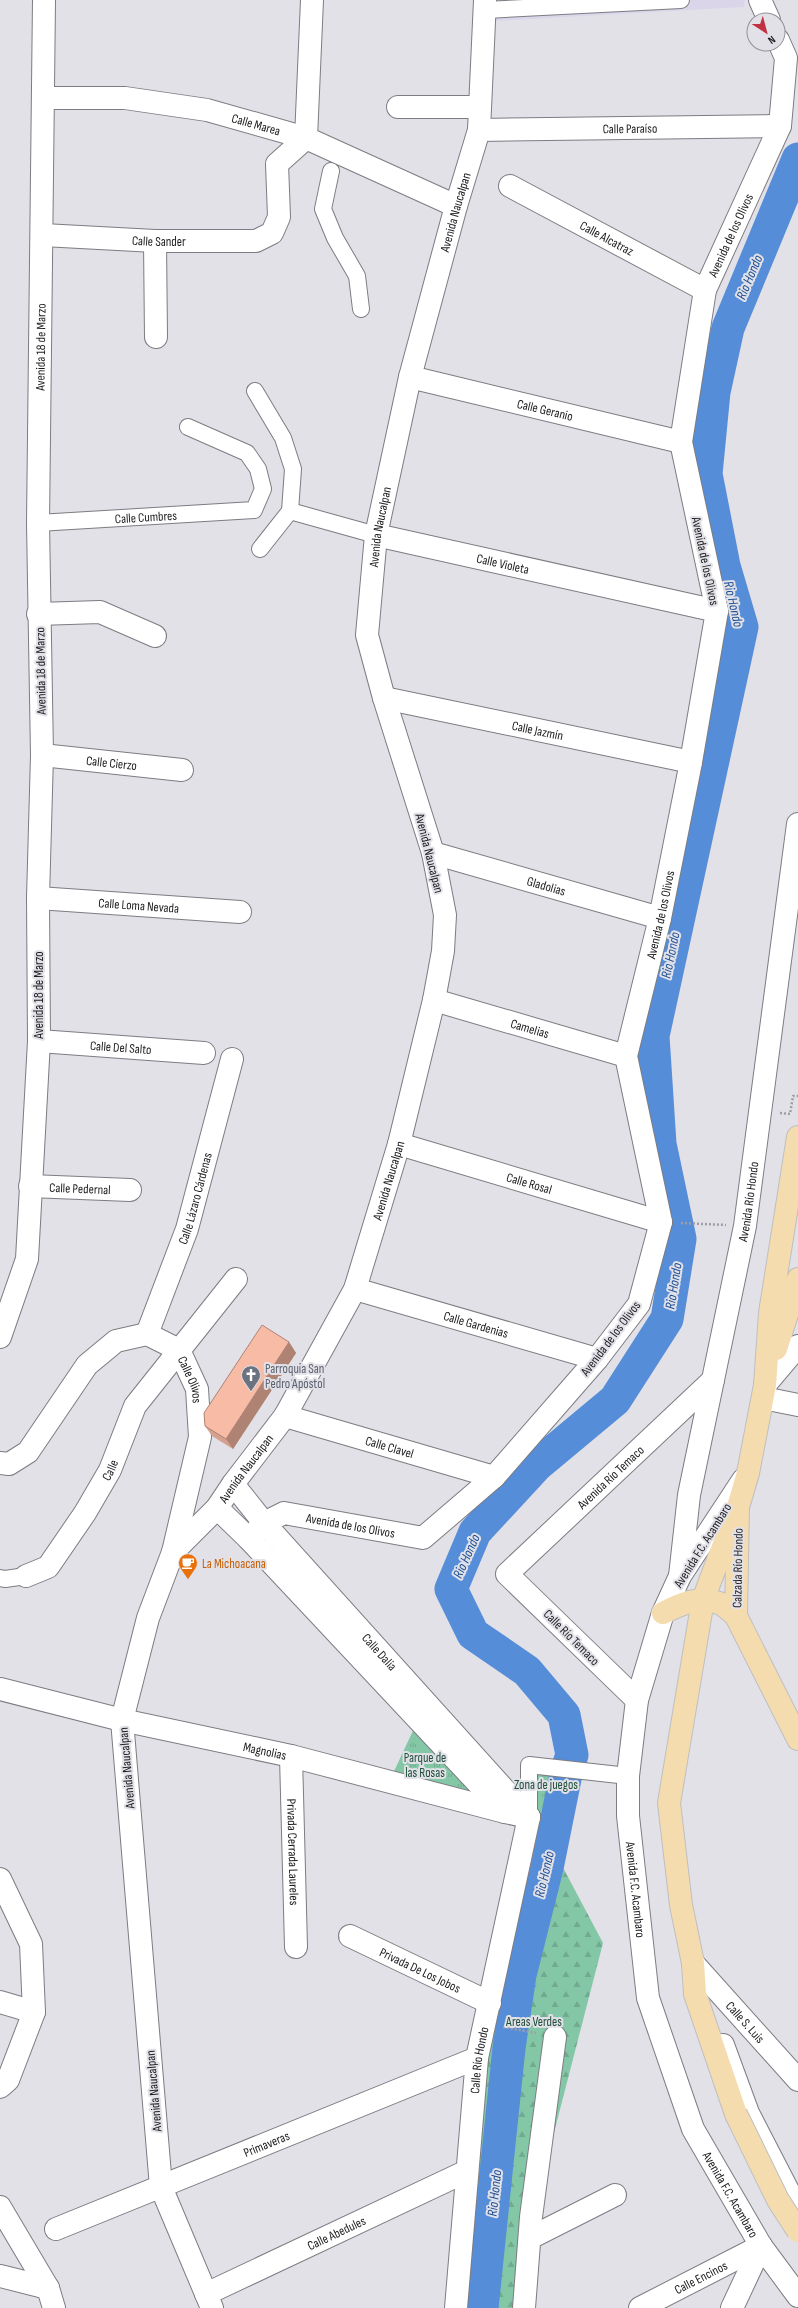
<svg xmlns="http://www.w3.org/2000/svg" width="798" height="2308" font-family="'Sofia Sans Condensed',sans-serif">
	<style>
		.commercial { fill: #dbd5ea }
		.forest { fill: url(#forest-firs) }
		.park { fill: url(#park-tufts) }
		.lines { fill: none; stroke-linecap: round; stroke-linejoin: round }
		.river { stroke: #568dd9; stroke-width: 33 }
		.pedestrian-casing { stroke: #7c7c82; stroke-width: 18 }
		.minor-casing { stroke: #7c7c82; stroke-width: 24 }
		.secondary-casing { stroke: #7c7c82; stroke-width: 24 }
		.primary-casing { stroke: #bfbfc0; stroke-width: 24 }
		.path { stroke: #9f9ea4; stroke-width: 2.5; stroke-dasharray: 2 2; stroke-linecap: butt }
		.pedestrian { stroke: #fff; stroke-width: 16 }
		.minor { stroke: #fff; stroke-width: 22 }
		.secondary { stroke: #fff; stroke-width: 22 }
		.primary { stroke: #f5dcae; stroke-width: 22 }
		.primary-bridge-casing { stroke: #bfbfc0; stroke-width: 24; stroke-linecap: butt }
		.primary-bridge { stroke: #f5dcae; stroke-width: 22 }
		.wall { fill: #d5a18e }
		.shaded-wall { fill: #ae8374 }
		.building { fill: #f8bba5; stroke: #ae8374 }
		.labels { text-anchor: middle; stroke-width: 4; stroke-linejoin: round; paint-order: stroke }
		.street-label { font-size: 13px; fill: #1c1c1f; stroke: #e2e1e8 }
		.worship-label { font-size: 13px; fill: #5b616d; stroke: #e2e1e8; text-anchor: start }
		.food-label { font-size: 13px; fill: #c56008; stroke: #e2e1e8; text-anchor: start }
		.park-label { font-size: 13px; fill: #1e4e39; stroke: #e2e1e8 }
		.water-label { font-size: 14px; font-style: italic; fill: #194e94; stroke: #e2e1e8 }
	</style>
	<defs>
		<pattern id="forest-firs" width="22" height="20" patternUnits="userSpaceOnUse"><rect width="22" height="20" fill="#84c7a6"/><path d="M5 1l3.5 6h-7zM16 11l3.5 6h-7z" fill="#71aa8e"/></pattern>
		<pattern id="park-tufts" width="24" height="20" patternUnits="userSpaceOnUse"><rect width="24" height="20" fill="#84c7a6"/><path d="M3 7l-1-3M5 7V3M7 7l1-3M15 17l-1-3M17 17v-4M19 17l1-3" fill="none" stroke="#71aa8e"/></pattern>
	</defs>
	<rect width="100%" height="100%" fill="#e2e1e8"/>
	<path class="commercial" d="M 494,0 L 745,0 L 744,7 L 495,21 Z"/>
	<path class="forest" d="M 551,1845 L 603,1943 L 527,2237 L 523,2308 L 456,2308 L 490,2003 L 547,1868 Z"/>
	<path class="park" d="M 418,1720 L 505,1812 L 389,1782 Z
		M 529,1765 L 567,1769 L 556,1820 L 529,1817 Z"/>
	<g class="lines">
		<path class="river" d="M 482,2308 L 509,2048 L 520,1975 L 547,1868 L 567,1769 L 572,1755 L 564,1715 L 527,1671 L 473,1634 L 451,1589 L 475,1532 L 537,1465 L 615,1400 L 667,1319 L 680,1239 L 660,1144 L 653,1036 L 742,627 L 724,566 L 706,474 L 714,392 L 728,328 L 798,159"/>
		<defs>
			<g id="pedestrian">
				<path d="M 485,10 L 681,0"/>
				<path d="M 331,171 L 323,209 L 335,238 L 357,276 L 361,309"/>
				<path d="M 255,391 L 283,438 L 293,469 L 290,511 L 260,549"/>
				<path d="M 290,511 L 376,535"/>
				<path id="s1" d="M 38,523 L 254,510 L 263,489 L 258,469 L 247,453 L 188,427"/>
				<path d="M 0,1578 L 5,1579 L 26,1576"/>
				<path d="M 529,1817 L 529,1765 L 628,1776"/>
			</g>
			<g id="minor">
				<path d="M 760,0 L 769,20"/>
				<path id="s2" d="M 43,98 L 125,98 L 207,110 L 306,138 L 456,206"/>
				<path d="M 398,107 L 480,107"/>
				<path id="s3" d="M 479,130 L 780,126"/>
				<path id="s4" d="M 510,186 L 705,290"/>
				<path id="s5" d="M 43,235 L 155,241 L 256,241 L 272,233 L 279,217 L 277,164 L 306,138 L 312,0"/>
				<path d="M 155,241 L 156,337"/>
				<path id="s6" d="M 410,377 L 681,442"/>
				<path id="s7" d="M 376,535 L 717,611"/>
				<path d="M 38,614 L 100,612 L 155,636"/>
				<path id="s8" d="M 384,698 L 691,762"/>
				<path id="s9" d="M 42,755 L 182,770"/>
				<path id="s10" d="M 433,853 L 660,918"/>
				<path id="s11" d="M 38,898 L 240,912"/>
				<path id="s12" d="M 434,1000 L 626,1056"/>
				<path id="s13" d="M 39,1041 L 204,1053"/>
				<path id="s14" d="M 399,1144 L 661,1222"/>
				<path id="s15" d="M 30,1186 L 130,1190"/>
				<path id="s16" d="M 355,1289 L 597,1359"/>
				<path id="s17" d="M 147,1334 L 187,1229 L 232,1059"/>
				<path id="s18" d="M 0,1337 L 27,1259 L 39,1041 L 38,898 L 42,755 L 38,523 L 44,0"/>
				<path d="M 763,1398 L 798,1405"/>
				<path id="s19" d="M 285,1416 L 494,1477"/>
				<path id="s20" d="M 0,1463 L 9,1464 L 28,1452 L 87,1365 L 116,1341 L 147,1334 L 179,1350 L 197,1389 L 200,1437 L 173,1552"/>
				<path id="s21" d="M 233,1484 L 264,1523 L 529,1817"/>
				<path d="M 217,1508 L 249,1539 L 505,1812"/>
				<path id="s22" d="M 249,1539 L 264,1523 L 284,1513 L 423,1538 L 494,1477 L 597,1359 L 639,1304 L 661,1222 L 626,1056 L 660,918 L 691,762 L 717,611 L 681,442 L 705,290 L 780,126 L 786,58 L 778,40"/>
				<path id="s23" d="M 26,1576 L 48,1567 L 85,1513 L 110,1470 L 135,1406 L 236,1279"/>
				<path id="s24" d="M 680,1576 L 689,1495 L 745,1226 L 798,824"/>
				<path id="s25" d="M 0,1689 L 122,1720 L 291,1756 L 505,1812 L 529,1817"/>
				<path id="s26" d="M 637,1700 L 507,1574 L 713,1380"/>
				<path id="s27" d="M 291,1756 L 296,1947"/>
				<path d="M 0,1879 L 31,1944 L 34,2012 L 8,2080 L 0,2087"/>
				<path id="s28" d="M 350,1936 L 490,2003"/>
				<path id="s29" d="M 693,1963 L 798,2080"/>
				<path d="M 0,2002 L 34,2012"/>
				<path d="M 0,2207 L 48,2288 L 54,2308"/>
				<path id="s30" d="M 56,2229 L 477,2058"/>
				<path d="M 530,2238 L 615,2195"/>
				<path d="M 0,2276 L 48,2288"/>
				<path id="s31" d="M 206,2294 L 467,2171"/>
				<path id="s32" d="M 456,2308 L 477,2058 L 529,1817"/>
				<path d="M 524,2308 L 531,2217 L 555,2037"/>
				<path id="s33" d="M 640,2308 L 761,2246"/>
				<path d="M 732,2308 L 761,2246"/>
			</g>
			<g id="secondary">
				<path d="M 765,1385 L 798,1346"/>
				<path id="s34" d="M 743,1480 L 680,1576 L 663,1613 L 637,1700 L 628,1776 L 628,1816 L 648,1998 L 693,2129 L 761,2246 L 798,2296"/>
				<path d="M 723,2045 L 748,2113 L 798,2210"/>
				<path id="s35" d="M 212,2308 L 161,2187 L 122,1720 L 148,1618 L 173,1552 L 217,1508 L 233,1484 L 285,1416 L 355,1289 L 399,1144 L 434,1000 L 443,951 L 445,915 L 433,853 L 384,698 L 367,635 L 376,535 L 410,377 L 456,206 L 479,130 L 485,0"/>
			</g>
			<path id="primary" d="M 798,1137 L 770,1313 L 765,1385 L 748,1473 L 738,1507 L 736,1616 L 798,1739
				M 776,1349 L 798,1279
				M 663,1613 C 680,1604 698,1596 719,1603 C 725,1605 731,1612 736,1616
				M 736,2114 L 695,1994 L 693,1963 L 681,1905 L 669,1803 L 703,1600 L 738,1507"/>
		</defs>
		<use href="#pedestrian" class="pedestrian-casing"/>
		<use href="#minor" class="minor-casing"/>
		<use href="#secondary" class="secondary-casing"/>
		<use href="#primary" class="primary-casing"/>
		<path class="path" d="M 780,1113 L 790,1114 L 793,1096 L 798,1096
			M 681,1223 L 726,1225
			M 503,2027 L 536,2033"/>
		<use href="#pedestrian" class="pedestrian"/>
		<use href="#minor" class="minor"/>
		<use href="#secondary" class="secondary"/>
		<use href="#primary" class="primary"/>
		<defs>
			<path id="primary-bridge" d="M 736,2114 L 778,2200 L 798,2231"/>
		</defs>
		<use href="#primary-bridge" class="primary-bridge-casing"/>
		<use href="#primary-bridge" class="primary-bridge"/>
	</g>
	<path class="wall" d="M 289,1342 L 296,1353 L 233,1449 L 212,1436 L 205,1426 Z"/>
	<path class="shaded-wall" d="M 289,1342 L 296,1353 L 233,1449 L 226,1439 Z"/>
	<path class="building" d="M 262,1325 L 289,1342 L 226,1439 L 205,1426 L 204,1413 Z"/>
	<defs>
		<symbol id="church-pin" viewBox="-11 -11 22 30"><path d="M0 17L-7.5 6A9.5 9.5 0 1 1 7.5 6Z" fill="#6b7280" stroke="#e2e1e8"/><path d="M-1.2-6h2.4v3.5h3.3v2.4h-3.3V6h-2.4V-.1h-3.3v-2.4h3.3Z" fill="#fff"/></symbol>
		<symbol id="cafe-pin" viewBox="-11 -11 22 30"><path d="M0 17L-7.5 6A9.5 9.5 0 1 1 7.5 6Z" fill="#e8710a" stroke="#e2e1e8"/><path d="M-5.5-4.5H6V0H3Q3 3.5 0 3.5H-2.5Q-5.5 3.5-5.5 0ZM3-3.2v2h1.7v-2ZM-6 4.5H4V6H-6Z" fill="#fff"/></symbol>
	</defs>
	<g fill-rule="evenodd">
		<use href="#church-pin" x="240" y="1364" width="22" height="30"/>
		<use href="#cafe-pin" x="177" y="1552" width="22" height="30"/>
	</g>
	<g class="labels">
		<g class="street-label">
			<text dy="5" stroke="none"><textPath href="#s2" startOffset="216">Calle Marea</textPath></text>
			<text dy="5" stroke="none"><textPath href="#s3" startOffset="151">Calle Paraíso</textPath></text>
			<text dy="5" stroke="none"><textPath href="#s35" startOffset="2207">Avenida Naucalpan</textPath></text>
			<text dy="5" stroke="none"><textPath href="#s22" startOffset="1601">Avenida de los Olivos</textPath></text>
			<text dy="5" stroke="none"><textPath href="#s4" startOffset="110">Calle Alcatraz</textPath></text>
			<text dy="5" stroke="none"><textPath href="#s5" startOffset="116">Calle Sander</textPath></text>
			<text dy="5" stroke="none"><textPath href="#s18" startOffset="995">Avenida 18 de Marzo</textPath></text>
			<text dy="5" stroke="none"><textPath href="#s6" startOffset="139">Calle Geranio</textPath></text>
			<text dy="5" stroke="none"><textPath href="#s1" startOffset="108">Calle Cumbres</textPath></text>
			<text dy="5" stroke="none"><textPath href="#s35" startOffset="1883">Avenida Naucalpan</textPath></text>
			<text transform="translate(706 561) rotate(78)" y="5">Avenida de los Olivos</text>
			<text dy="5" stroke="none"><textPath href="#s7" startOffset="130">Calle Violeta</textPath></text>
			<text transform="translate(40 671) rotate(-91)" y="5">Avenida 18 de Marzo</text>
			<text dy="5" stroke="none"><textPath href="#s8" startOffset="157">Calle Jazmín</textPath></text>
			<text dy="5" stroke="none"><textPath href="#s9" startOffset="70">Calle Cierzo</textPath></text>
			<text transform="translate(430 853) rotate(76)" y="5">Avenida Naucalpan</text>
			<text dy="5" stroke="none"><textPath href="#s10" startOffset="118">Gladolias</textPath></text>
			<text dy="5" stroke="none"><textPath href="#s11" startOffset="101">Calle Loma Nevada</textPath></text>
			<text dy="5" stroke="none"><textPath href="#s22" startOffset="905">Avenida de los Olivos</textPath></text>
			<text transform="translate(38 995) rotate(-90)" y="5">Avenida 18 de Marzo</text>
			<text dy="5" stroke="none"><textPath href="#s12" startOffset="100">Camelias</textPath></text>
			<text dy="5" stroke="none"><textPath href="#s13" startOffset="82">Calle Del Salto</textPath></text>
			<text dy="5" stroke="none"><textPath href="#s35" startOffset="1211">Avenida Naucalpan</textPath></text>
			<text dy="5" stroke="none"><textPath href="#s14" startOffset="136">Calle Rosal</textPath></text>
			<text dy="5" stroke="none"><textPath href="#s15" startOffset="50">Calle Pedernal</textPath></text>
			<text dy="5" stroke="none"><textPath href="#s17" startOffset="144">Calle Lázaro Cárdenas</textPath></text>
			<text dy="5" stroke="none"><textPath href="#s24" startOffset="381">Avenida Río Hondo</textPath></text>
			<text dy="5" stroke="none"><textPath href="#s16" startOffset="126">Calle Gardenias</textPath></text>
			<text transform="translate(610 1338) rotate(-53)" y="5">Avenida de los Olivos</text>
			<text dy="5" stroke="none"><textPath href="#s20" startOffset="274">Calle Olivos</textPath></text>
			<text dy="5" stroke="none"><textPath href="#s19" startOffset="109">Calle Clavel</textPath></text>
			<text dy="5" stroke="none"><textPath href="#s35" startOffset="887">Avenida Naucalpan</textPath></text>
			<text dy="5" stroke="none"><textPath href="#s23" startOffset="139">Calle</textPath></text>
			<text dy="5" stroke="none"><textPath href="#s26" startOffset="323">Avenida Río Temaco</textPath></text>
			<text dy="5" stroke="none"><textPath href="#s22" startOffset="112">Avenida de los Olivos</textPath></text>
			<text transform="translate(702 1545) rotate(-58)" y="5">Avenida F.C. Acambaro</text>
			<text transform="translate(737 1568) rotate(-89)" y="5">Calzada Río Hondo</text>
			<text transform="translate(572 1637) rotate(45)" y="5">Calle Río Temaco</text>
			<text dy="5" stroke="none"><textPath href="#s21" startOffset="223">Calle Dalia</textPath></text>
			<text dy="5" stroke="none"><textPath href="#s25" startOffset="272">Magnolias</textPath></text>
			<text transform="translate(126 1768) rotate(-95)" y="5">Avenida Naucalpan</text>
			<text dy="5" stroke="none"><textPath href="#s27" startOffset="96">Privada Cerrada Laureles</textPath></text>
			<text dy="5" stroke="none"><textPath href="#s34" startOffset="437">Avenida F.C. Acambaro</textPath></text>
			<text dy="5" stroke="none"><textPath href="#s28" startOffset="78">Privada De Los Jobos</textPath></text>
			<text dy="5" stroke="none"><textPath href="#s29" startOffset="79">Calle S. Luis</textPath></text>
			<text dy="5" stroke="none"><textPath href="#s32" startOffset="249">Calle Río Hondo</textPath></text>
			<text transform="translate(153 2091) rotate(-95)" y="5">Avenida Naucalpan</text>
			<text dy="5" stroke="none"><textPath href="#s30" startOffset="227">Primaveras</textPath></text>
			<text dy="5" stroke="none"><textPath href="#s34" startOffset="760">Avenida F.C. Acambaro</textPath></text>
			<text dy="5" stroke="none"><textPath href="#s31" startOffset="144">Calle Abedules</textPath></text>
			<text dy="5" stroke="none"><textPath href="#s33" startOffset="68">Calle Encinos</textPath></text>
		</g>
		<g class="worship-label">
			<text x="265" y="1373">Parroquia San<tspan x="265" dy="15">Pedro Apóstol</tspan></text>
		</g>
		<g class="food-label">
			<text x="202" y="1568">La Michoacana</text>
		</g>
		<g class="park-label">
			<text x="425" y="1762">Parque de<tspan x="425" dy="15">las Rosas</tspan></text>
			<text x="546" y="1789">Zona de juegos</text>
			<text x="534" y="2026">Areas Verdes</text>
		</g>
		<g class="water-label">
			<text transform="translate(749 277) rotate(-67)" y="5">Rio Hondo</text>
			<text transform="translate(734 604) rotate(77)" y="5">Rio Hondo</text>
			<text transform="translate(670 955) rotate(-78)" y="5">Rio Hondo</text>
			<text transform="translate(673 1286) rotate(-81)" y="5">Rio Hondo</text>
			<text transform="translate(466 1556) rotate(-66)" y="5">Rio Hondo</text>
			<text transform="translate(544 1874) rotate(-77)" y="5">Rio Hondo</text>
			<text transform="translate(494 2193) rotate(-84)" y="5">Rio Hondo</text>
		</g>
	</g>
	<g transform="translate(766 32) rotate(144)"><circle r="19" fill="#e2e1e8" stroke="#939298"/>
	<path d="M0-3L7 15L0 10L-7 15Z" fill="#c23142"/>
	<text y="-6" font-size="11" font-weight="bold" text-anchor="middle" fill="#1c1c1f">N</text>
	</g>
</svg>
